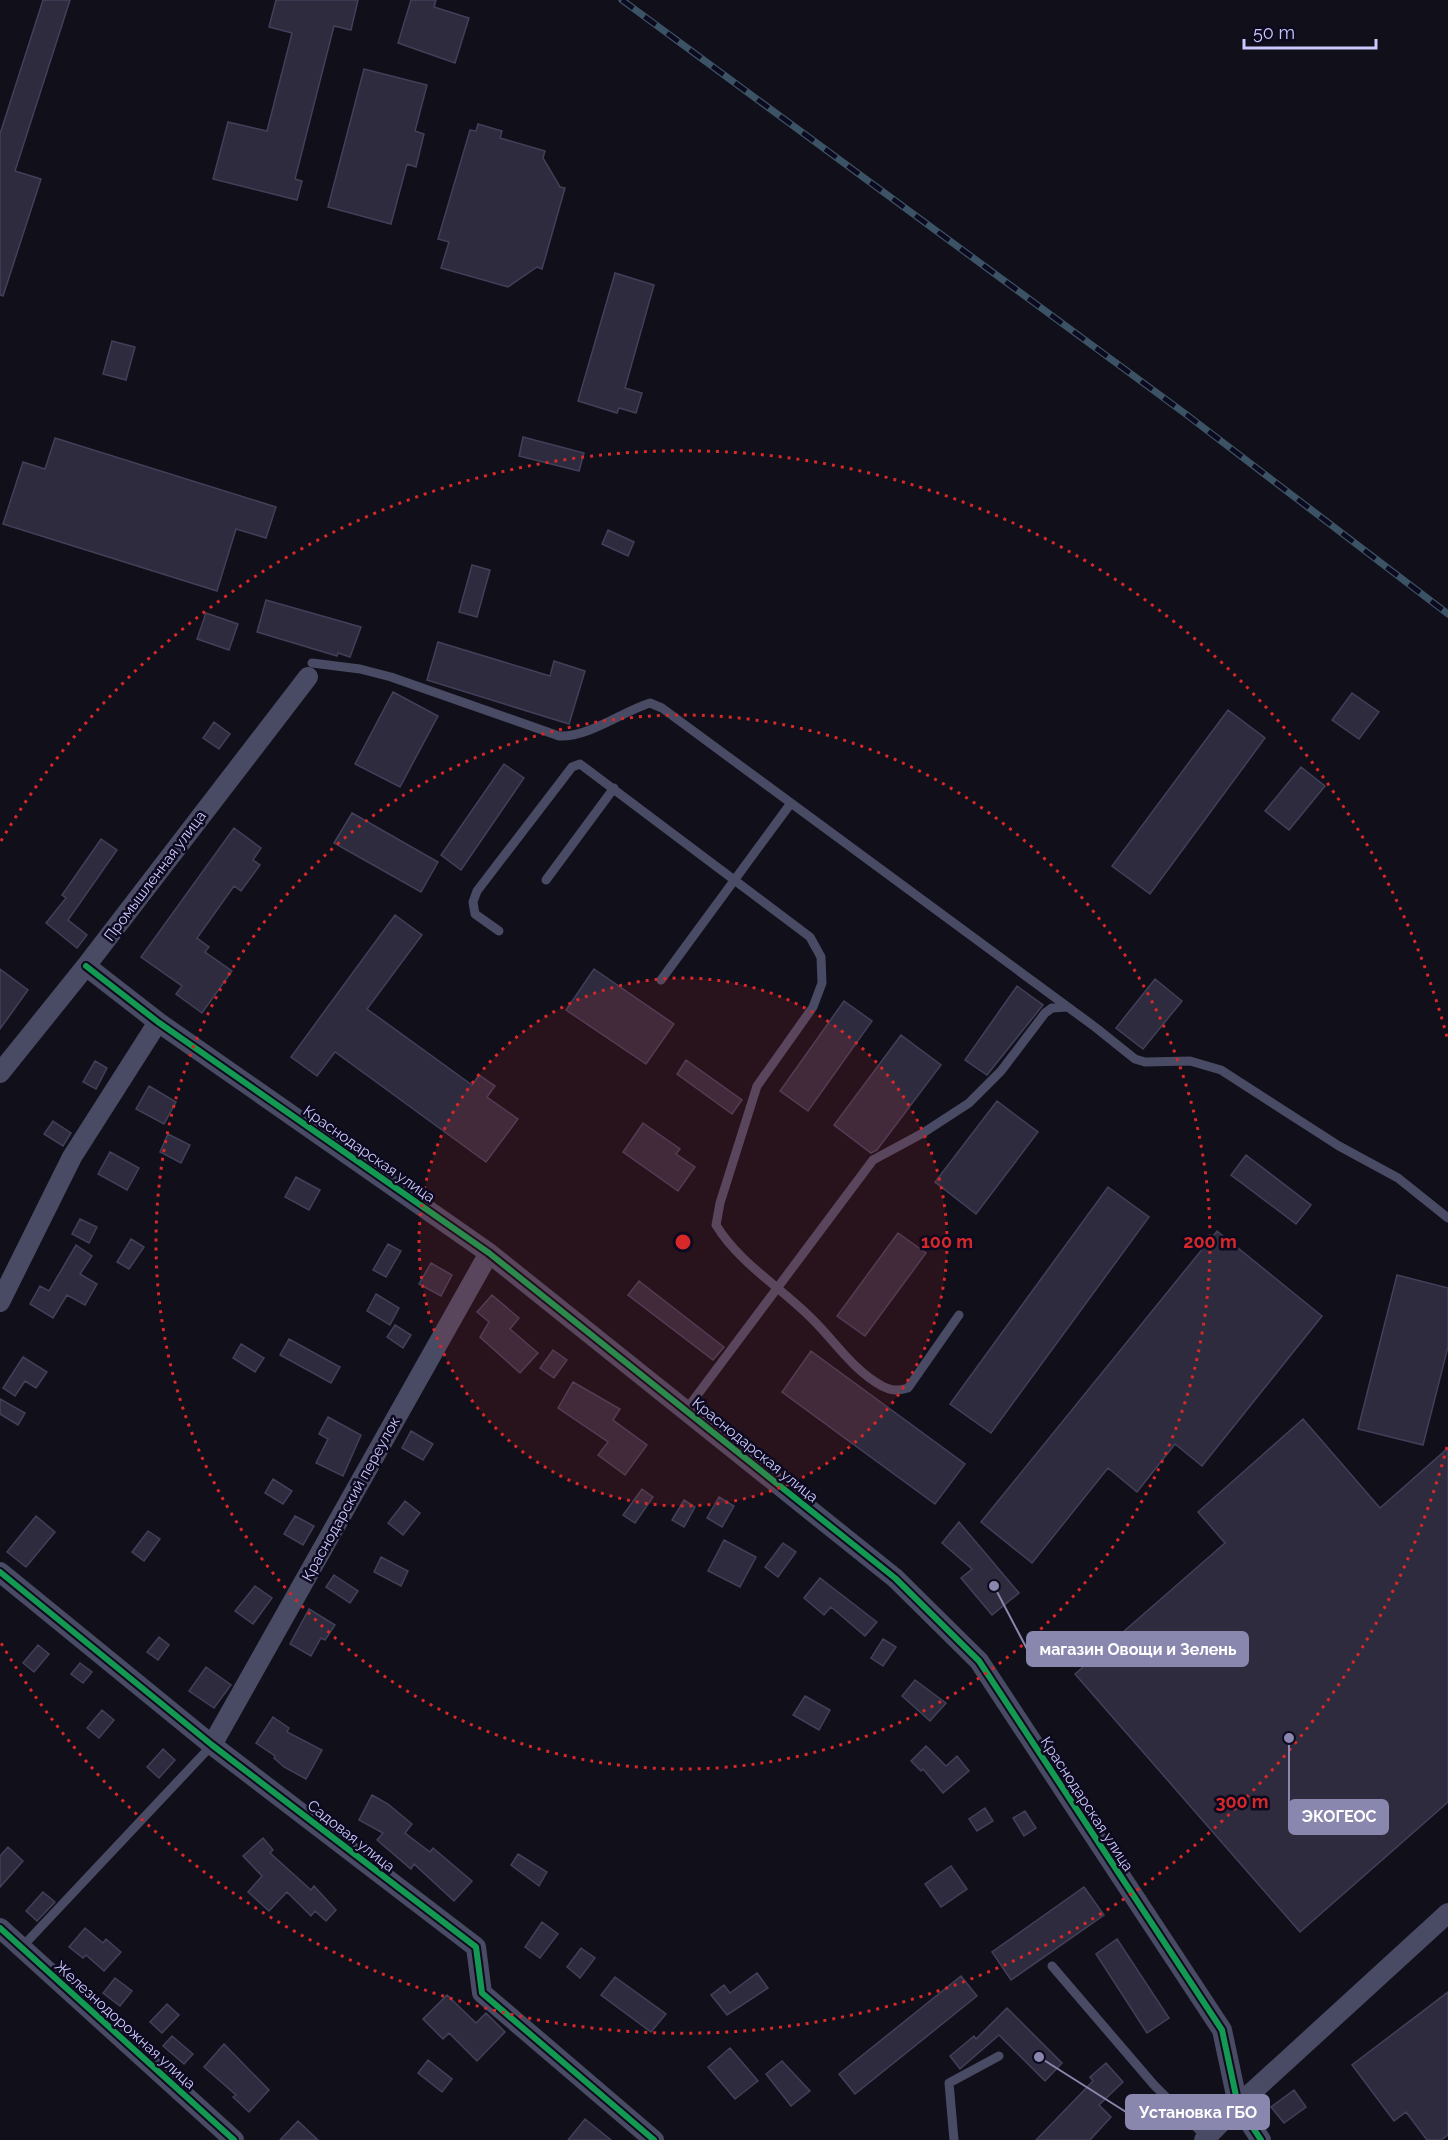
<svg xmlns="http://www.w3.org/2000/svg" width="1448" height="2140" font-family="Raleway,sans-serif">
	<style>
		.building { fill: #2e2b3e; stroke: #424059; stroke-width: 1.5 }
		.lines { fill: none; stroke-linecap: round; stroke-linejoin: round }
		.lane { stroke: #494a64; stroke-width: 9 }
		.street { stroke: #494a64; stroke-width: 20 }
		.rail-casing { stroke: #3b5364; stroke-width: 7 }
		.rail { stroke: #0d0a1f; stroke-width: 4.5; stroke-dasharray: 14; stroke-linecap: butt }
		.cycleway-casing { stroke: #0d0a1f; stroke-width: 10 }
		.cycleway { stroke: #139951; stroke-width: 6 }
		.ring { fill: none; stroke: #d62828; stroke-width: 3; stroke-dasharray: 3 6 }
		.labels { text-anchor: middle; stroke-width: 5; stroke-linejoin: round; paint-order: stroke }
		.street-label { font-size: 15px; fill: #cbc8ff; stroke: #0d0a1f }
		.centre { fill: #d62828; stroke: #0d0a1f; stroke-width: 3 }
		.ring-label { font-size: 18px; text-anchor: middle; font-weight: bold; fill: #d62828; stroke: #0d0a1f; stroke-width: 5; stroke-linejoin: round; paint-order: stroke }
		.leader { fill: none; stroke: #8a87af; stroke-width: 2 }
		.callout-dot { fill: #8a87af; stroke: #0d0a1f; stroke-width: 2 }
		.callout { fill: #8a87af; stroke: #8a87af; stroke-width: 2 }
		.callout-label { font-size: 16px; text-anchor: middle; font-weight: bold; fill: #fff }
	</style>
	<rect width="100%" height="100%" fill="#100f1a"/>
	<path class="building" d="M 43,0 L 70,0 L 15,171 L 41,179 L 3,296 L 0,295 L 0,134 Z
		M 276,0 L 358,0 L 351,30 L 334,26 L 295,179 L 302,181 L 297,200 L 213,179 L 228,122 L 267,131 L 292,33 L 269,27 Z
		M 411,0 L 436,0 L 434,7 L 469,18 L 455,63 L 398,43 Z
		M 364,69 L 427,85 L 415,131 L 424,134 L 416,167 L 407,164 L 391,224 L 328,207 Z
		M 478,124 L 502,131 L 500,138 L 545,151 L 543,158 L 560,187 L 565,188 L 542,269 L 537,267 L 508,287 L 441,268 L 449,242 L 438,239 L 470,130 L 476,131 Z
		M 615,273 L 654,285 L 625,388 L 642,393 L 636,413 L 619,408 L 617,413 L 578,401 Z
		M 112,341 L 135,347 L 126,380 L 103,374 Z
		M 523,437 L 584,453 L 579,471 L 519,456 Z
		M 55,438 L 276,507 L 266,538 L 236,529 L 217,591 L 3,524 L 23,462 L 45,469 Z
		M 608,530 L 634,542 L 628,556 L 602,544 Z
		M 472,565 L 490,570 L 477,617 L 459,612 Z
		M 266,600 L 361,627 L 350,657 L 338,653 L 337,656 L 257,632 Z
		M 206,613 L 238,624 L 229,650 L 197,639 Z
		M 438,642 L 550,676 L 554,661 L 585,671 L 569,724 L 427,680 Z
		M 393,692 L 438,716 L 400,787 L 355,764 Z
		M 1352,693 L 1379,712 L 1359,739 L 1332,720 Z
		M 1228,710 L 1265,738 L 1150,894 L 1112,866 Z
		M 214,722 L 230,734 L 219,749 L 203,738 Z
		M 504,764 L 524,778 L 461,870 L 441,855 Z
		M 1301,767 L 1325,786 L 1289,830 L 1265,811 Z
		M 352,813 L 438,862 L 421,892 L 334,843 Z
		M 234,828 L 261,848 L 253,860 L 260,865 L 241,891 L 234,886 L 197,938 L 209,947 L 205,952 L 232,971 L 202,1013 L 176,994 L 182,986 L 141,957 Z
		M 101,839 L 117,850 L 68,920 L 87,935 L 77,948 L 46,923 L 66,898 L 62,895 Z
		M 395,915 L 422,935 L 367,1009 L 472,1085 L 479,1075 L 495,1086 L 487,1097 L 518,1119 L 486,1162 L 335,1052 L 317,1076 L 291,1057 Z
		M 0,969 L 28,990 L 0,1029 Z
		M 594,969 L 674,1024 L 646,1064 L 566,1010 Z
		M 1155,979 L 1182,1001 L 1143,1049 L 1116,1028 Z
		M 1017,986 L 1043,1005 L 987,1075 L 965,1060 Z
		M 844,1001 L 872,1021 L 808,1111 L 780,1091 Z
		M 901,1035 L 941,1065 L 877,1150 L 871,1153 L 834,1125 Z
		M 686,1060 L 742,1100 L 732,1114 L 677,1074 Z
		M 95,1061 L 107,1068 L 96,1089 L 83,1082 Z
		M 149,1086 L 176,1102 L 164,1124 L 136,1109 Z
		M 997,1101 L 1038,1132 L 976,1214 L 935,1182 Z
		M 53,1121 L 71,1133 L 63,1146 L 44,1134 Z
		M 643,1123 L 680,1149 L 676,1154 L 695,1167 L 678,1191 L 623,1152 Z
		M 168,1134 L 190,1145 L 181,1163 L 160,1152 Z
		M 110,1152 L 139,1168 L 127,1190 L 98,1174 Z
		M 1246,1155 L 1311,1205 L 1296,1224 L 1231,1175 Z
		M 296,1177 L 320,1190 L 309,1210 L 285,1197 Z
		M 1108,1187 L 1149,1217 L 991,1433 L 950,1404 Z
		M 80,1219 L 97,1227 L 89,1243 L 72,1234 Z
		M 1217,1231 L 1322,1316 L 1202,1466 L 1175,1444 L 1137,1492 L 1108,1468 L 1032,1563 L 981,1522 Z
		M 898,1233 L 926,1253 L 865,1336 L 837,1316 Z
		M 131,1239 L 144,1247 L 129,1269 L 117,1262 Z
		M 388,1244 L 401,1251 L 386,1277 L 373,1270 Z
		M 76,1245 L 92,1256 L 80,1274 L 97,1284 L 85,1305 L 67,1295 L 53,1318 L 30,1304 L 40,1286 L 49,1291 Z
		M 431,1263 L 452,1275 L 441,1296 L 419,1284 Z
		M 1397,1275 L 1448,1288 L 1448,1347 L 1423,1445 L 1358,1429 Z
		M 639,1281 L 724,1347 L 713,1360 L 628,1295 Z
		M 376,1294 L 399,1308 L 390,1325 L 367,1311 Z
		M 492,1295 L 519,1318 L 510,1329 L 538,1353 L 520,1373 L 480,1337 L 489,1322 L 477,1312 Z
		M 395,1325 L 411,1335 L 403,1348 L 387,1337 Z
		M 289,1339 L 340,1367 L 331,1383 L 280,1355 Z
		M 241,1344 L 264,1358 L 255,1372 L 233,1358 Z
		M 553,1350 L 567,1360 L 554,1378 L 540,1368 Z
		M 811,1351 L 965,1464 L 935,1504 L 782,1392 Z
		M 23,1357 L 47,1372 L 36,1388 L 25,1381 L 15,1396 L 3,1388 Z
		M 573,1382 L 620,1409 L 613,1420 L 647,1445 L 625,1475 L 598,1455 L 608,1442 L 558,1408 Z
		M 0,1399 L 25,1413 L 18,1425 L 0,1414 Z
		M 328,1417 L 361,1435 L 343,1476 L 316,1463 L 328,1439 L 319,1434 Z
		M 1303,1419 L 1380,1508 L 1448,1448 L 1448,1802 L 1300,1932 L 1075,1674 L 1225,1543 L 1198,1512 Z
		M 411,1431 L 433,1444 L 423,1460 L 402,1448 Z
		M 273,1479 L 292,1491 L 283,1504 L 265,1493 Z
		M 642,1489 L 653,1497 L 635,1523 L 623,1515 Z
		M 719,1497 L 734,1506 L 722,1527 L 707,1518 Z
		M 684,1500 L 695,1507 L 684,1527 L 672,1520 Z
		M 405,1501 L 420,1513 L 403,1535 L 388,1523 Z
		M 36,1516 L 55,1532 L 26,1567 L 7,1552 Z
		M 295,1516 L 314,1526 L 303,1545 L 284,1534 Z
		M 959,1522 L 1019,1593 L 992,1615 L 961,1578 L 972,1569 L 942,1543 Z
		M 148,1531 L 160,1539 L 144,1561 L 132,1552 Z
		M 724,1540 L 756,1557 L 740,1587 L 708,1571 Z
		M 783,1543 L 796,1552 L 778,1577 L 765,1567 Z
		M 381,1557 L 408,1571 L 401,1586 L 374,1572 Z
		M 334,1575 L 358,1591 L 350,1603 L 326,1587 Z
		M 820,1578 L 877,1622 L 865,1636 L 831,1607 L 824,1615 L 804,1598 Z
		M 255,1586 L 272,1598 L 253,1624 L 235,1611 Z
		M 309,1609 L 335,1625 L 325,1640 L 321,1638 L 311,1656 L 290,1644 Z
		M 159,1637 L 169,1645 L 158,1660 L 147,1652 Z
		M 883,1639 L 896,1647 L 883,1666 L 871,1658 Z
		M 38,1645 L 49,1654 L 34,1672 L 23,1663 Z
		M 80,1663 L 92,1672 L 83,1683 L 71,1674 Z
		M 206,1667 L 231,1685 L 214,1708 L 189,1691 Z
		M 915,1680 L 946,1703 L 930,1721 L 902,1696 Z
		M 805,1696 L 830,1710 L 819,1730 L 793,1715 Z
		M 102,1710 L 114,1720 L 99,1738 L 87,1728 Z
		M 273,1717 L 289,1728 L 287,1732 L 322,1750 L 306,1779 L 284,1767 L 274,1758 L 275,1756 L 256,1743 Z
		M 926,1746 L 946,1766 L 957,1756 L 969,1771 L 943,1793 L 923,1769 L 921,1771 L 911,1761 Z
		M 163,1749 L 175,1760 L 159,1778 L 147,1767 Z
		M 372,1795 L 388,1804 L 412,1824 L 405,1833 L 430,1852 L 433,1848 L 472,1881 L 454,1901 L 414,1864 L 411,1869 L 377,1840 L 383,1833 L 359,1820 Z
		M 985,1808 L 993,1821 L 977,1831 L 969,1819 Z
		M 1025,1811 L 1036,1828 L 1024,1836 L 1013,1818 Z
		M 263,1838 L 273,1850 L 270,1853 L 311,1890 L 314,1886 L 336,1910 L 326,1921 L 315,1911 L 311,1916 L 287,1892 L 269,1911 L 248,1892 L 262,1876 L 243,1856 Z
		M 8,1847 L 23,1861 L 0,1887 L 0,1856 Z
		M 518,1854 L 547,1872 L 539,1886 L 511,1865 Z
		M 951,1866 L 967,1889 L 941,1907 L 925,1884 Z
		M 1084,1887 L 1104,1915 L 1011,1980 L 992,1952 Z
		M 43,1892 L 55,1902 L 37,1921 L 26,1911 Z
		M 542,1922 L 558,1934 L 540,1958 L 525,1947 Z
		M 85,1928 L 103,1943 L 106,1939 L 121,1952 L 104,1971 L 86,1955 L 83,1958 L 69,1947 Z
		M 1117,1939 L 1169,2018 L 1147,2033 L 1096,1954 Z
		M 581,1948 L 595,1958 L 580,1978 L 567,1967 Z
		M 757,1973 L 768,1988 L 727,2015 L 711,1995 L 724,1985 L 730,1993 Z
		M 961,1976 L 977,1996 L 855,2094 L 839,2074 Z
		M 615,1977 L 666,2014 L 651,2032 L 601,1995 Z
		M 115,1978 L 132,1991 L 120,2006 L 103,1993 Z
		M 1448,1992 L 1448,2135 L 1441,2140 L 1427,2140 L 1406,2112 L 1394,2121 L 1352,2065 Z
		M 447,1995 L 476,2023 L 486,2013 L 505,2032 L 477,2061 L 449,2033 L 443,2039 L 423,2019 Z
		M 167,2004 L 179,2015 L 162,2033 L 150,2022 Z
		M 1007,2008 L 1062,2063 L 1045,2081 L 999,2035 L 960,2069 L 950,2056 L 974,2036 L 976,2039 Z
		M 172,2036 L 193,2054 L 184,2064 L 163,2046 Z
		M 224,2044 L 269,2090 L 249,2112 L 233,2097 L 236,2095 L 204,2067 Z
		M 730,2048 L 758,2081 L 735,2099 L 708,2067 Z
		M 428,2060 L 452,2079 L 442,2092 L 418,2073 Z
		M 782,2061 L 810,2091 L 791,2106 L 766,2074 Z
		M 1106,2063 L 1123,2082 L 1099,2105 L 1111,2117 L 1090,2140 L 1036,2140 L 1093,2081 L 1090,2077 Z
		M 1294,2090 L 1306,2107 L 1284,2123 L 1271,2107 Z
		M 585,2119 L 611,2140 L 568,2140 Z
		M 298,2121 L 318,2140 L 280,2140 Z"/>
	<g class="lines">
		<path class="lane" d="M 312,663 L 360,669 L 391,677 L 559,736 C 590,737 621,712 650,703 L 662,708 L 1095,1027 L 1135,1059 L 1145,1062 L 1190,1061 L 1221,1070 L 1339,1146 L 1398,1178 L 1448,1218
			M 546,880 L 614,788
			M 499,931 L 475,914 L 473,902 L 477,891 L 572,767 L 580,764 L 810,937 L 821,957 L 822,983 L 813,1007 L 757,1086 L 720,1203 L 716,1225 C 741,1266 786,1290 818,1325 C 838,1346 856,1372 882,1386 C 892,1391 897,1391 908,1388 L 959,1315
			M 661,980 L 791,803
			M 686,1410 L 873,1160 L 923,1133 L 969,1103 L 1001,1071 L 1045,1013 L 1052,1008 L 1068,1007
			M 22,1947 L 212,1745
			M 1052,1966 L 1154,2085 L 1206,2137
			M 954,2140 L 949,2083 L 999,2056"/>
		<path class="street" d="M 86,966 L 158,1022 L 489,1253 L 895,1578 L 979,1661 L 1222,2030 L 1238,2105 L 1261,2140
			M 0,1073 L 86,966 L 308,677
			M 0,1302 L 72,1157 L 158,1022
			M 0,1572 L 212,1745 L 476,1947 L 482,1993 L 654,2140
			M 212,1745 L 489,1253
			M 0,1928 L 234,2140
			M 1204,2140 L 1238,2105 L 1448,1913"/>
		<defs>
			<path id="rail" d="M 622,0 L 1187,415 L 1448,614"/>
		</defs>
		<use href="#rail" class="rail-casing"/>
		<use href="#rail" class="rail"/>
		<defs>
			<path id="cycleway" d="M 86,966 L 158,1022 L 489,1253 L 895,1578 L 979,1661 L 1222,2030 L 1238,2105 L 1261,2140
				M 0,1572 L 212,1745 L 476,1947 L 482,1993 L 654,2140
				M 0,1928 L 234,2140"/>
		</defs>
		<use href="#cycleway" class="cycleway-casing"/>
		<use href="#cycleway" class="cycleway"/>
	</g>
	<circle cx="683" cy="1242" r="264" fill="#d62828" fill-opacity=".12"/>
	<g class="ring">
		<circle cx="683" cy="1242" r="264"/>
		<circle cx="683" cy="1242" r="527"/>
		<path d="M1447 1447A791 791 0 0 1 1 1643M1 841A791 791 0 0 1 1447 1037"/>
	</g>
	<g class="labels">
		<g class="street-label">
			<text transform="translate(155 876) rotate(-53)" y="5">Промышленная улица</text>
			<text transform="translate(369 1154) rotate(35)" y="5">Краснодарская улица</text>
			<text transform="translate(755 1450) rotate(39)" y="5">Краснодарская улица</text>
			<text transform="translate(351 1499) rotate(-61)" y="5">Краснодарский переулок</text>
			<text transform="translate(1087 1804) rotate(57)" y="5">Краснодарская улица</text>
			<text transform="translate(351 1836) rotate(38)" y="5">Садовая улица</text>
			<text transform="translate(125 2025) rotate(42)" y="5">Железнодорожная улица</text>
		</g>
	</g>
	<circle cx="683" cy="1242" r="9" class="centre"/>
	<g class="ring-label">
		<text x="947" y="1248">100 m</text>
		<text x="1210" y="1248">200 m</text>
		<text x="1242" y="1808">300 m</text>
	</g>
	<path class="leader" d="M994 1586L1027 1649M1289 1738L1289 1817M1039 2057L1126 2112"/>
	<g class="callout-dot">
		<circle cx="994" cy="1586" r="6"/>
		<circle cx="1289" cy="1738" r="6"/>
		<circle cx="1039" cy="2057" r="6"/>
	</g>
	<g class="callout">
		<rect x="1027" y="1632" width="221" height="34" rx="6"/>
		<rect x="1289" y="1800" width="99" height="34" rx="6"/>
		<rect x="1126" y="2095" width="143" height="34" rx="6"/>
	</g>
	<g class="callout-label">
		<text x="1138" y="1655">магазин Овощи и Зелень</text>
		<text x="1339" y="1822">ЭКОГЕОС</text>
		<text x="1198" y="2118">Установка ГБО</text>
	</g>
	<path d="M1244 39v9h132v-9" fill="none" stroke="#cbc8ff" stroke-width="3"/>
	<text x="1253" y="39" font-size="18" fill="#cbc8ff" stroke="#0d0a1f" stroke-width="4.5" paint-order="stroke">50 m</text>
</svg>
